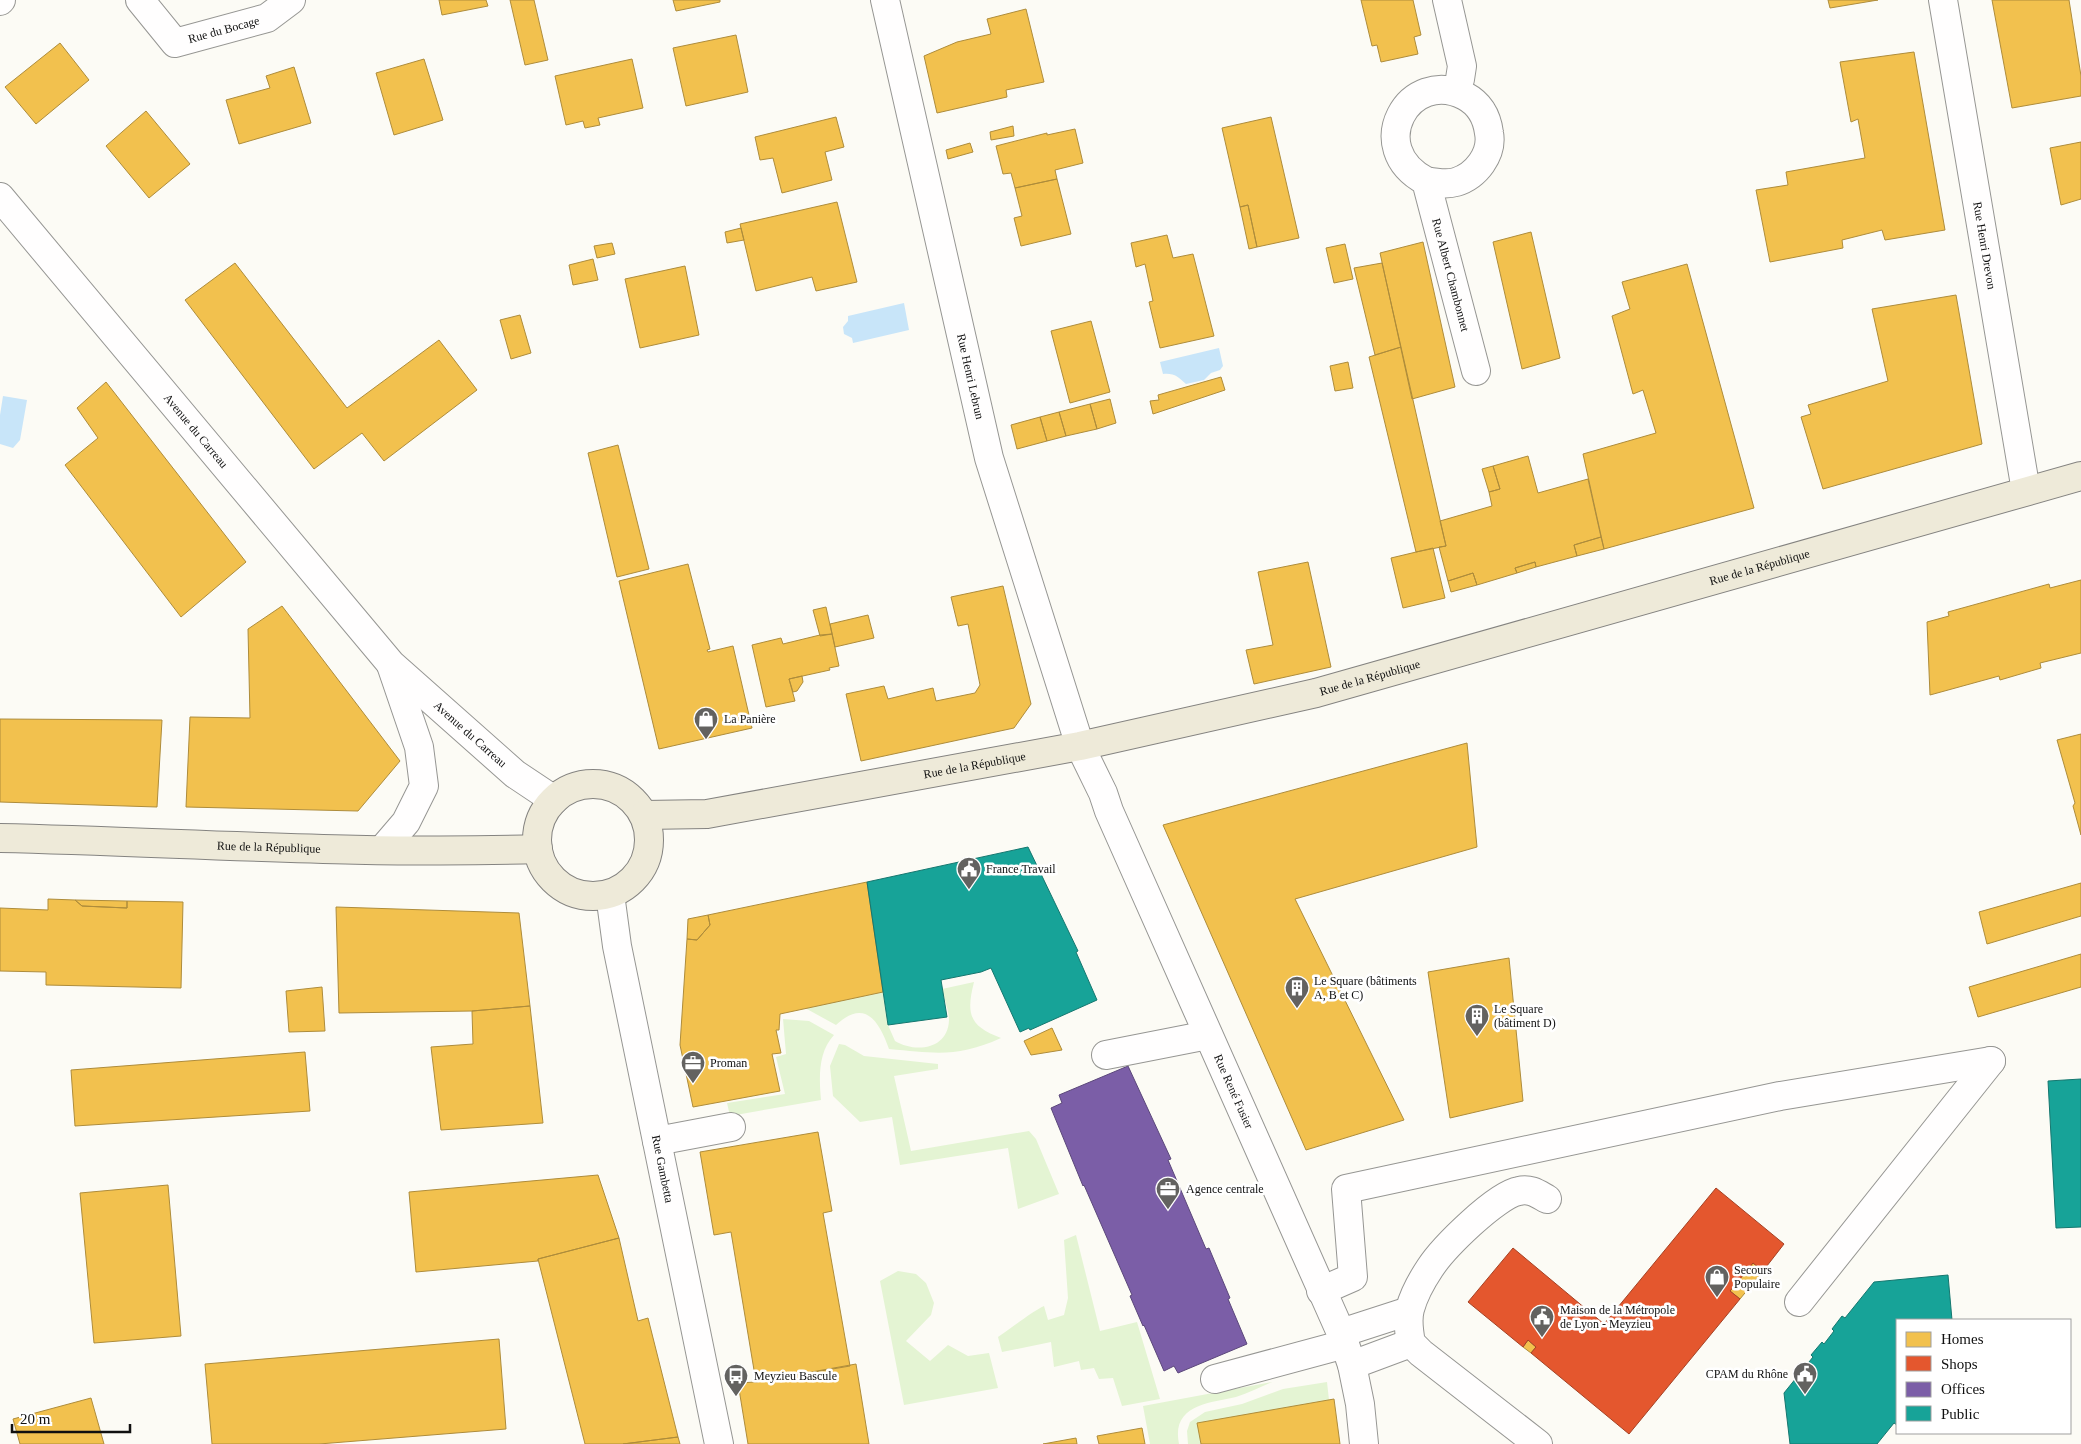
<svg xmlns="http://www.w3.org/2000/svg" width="2081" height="1444" font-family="Georgia,serif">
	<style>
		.green { fill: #e4f4d3 }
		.water { fill: #c8e5f9 }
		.homes { fill: #f2c14e; stroke: #ae8c3b }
		.shops { fill: #e4572e; stroke: #a44225 }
		.offices { fill: #7b5ea7; stroke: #5b477a }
		.public { fill: #17a398; stroke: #15776f }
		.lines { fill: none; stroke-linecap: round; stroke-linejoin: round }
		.minor-casing { stroke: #969693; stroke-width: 30 }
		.major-casing { stroke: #848380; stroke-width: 30 }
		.minor { stroke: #fffefe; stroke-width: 28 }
		.major { stroke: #eeead9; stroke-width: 28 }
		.labels { text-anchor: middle; stroke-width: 5; stroke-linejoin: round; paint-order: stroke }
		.street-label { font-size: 12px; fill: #101010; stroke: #fff }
		.poi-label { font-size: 12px; fill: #101010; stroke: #fff; text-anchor: start }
	</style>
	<rect width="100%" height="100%" fill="#fcfbf5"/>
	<path class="green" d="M 974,982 C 966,1014 969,1026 1001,1038 C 957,1058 935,1053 889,1049 C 879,1021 865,998 836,1025 L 805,1008 L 883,992 L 888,1025 L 895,1041 C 915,1053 948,1050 949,1020 C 949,1010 944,999 942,989 Z
		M 783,1019 L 809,1021 L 834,1035 C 818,1052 819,1078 821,1100 L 730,1116 L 727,1103 L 785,1094 L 776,1057 L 786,1054 Z
		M 839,1044 L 845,1045 L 864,1056 L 938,1064 L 938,1069 L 894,1076 L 911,1151 L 1029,1131 L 1036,1139 L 1059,1194 L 1018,1209 L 1008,1148 L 900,1165 L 892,1117 L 860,1122 L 833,1096 L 830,1066 Z
		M 1076,1235 L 1100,1331 L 1137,1322 L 1160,1399 L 1122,1406 L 1113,1378 L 1099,1379 L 1094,1368 L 1081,1370 L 1079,1361 L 1054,1367 L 1051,1342 L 1002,1352 L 998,1337 C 1012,1328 1031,1312 1044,1306 L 1048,1320 L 1064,1315 L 1068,1298 L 1064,1240 Z
		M 898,1271 L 916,1274 L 926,1283 L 934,1303 L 931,1315 L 906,1341 L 930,1361 L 948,1345 L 968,1356 L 989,1353 L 998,1388 L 904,1405 L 880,1281 Z
		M 1272,1382 C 1260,1387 1248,1393 1236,1397 C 1209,1403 1171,1405 1179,1444 L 1150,1444 L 1143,1406 Z
		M 1327,1382 L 1329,1400 L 1201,1444 L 1188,1444 L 1187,1431 L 1190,1422 L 1205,1412 L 1242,1404 L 1283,1389 Z"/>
	<path class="water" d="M 904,303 L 909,330 L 853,343 L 852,338 L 844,334 L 843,327 L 848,321 L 848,316 Z
		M 1219,348 L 1223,366 L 1220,370 L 1211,373 L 1204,380 L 1186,384 C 1178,377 1175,373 1163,374 L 1160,362 Z
		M 3,396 L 27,400 L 20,440 L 13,448 L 0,444 L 0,415 Z"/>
	<path class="homes" d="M 439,0 L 486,0 L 488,6 L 442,15 Z
		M 510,0 L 534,0 L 548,60 L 525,65 Z
		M 673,0 L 720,0 L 720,2 L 676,11 Z
		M 1361,0 L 1413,0 L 1421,35 L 1414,37 L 1418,54 L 1381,62 L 1377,45 L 1372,46 Z
		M 1828,0 L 1878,0 L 1830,8 Z
		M 1992,0 L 2069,0 L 2081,76 L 2081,96 L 2012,108 Z
		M 1026,9 L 1044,82 L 1006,90 L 1007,97 L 937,113 L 924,56 L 957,42 L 991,34 L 987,19 Z
		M 736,35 L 748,92 L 686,106 L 673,48 Z
		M 60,43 L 89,80 L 36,124 L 5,87 Z
		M 1914,52 L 1945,230 L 1885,240 L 1882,230 L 1842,240 L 1843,248 L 1770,262 L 1756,190 L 1788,185 L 1786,172 L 1865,158 L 1858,119 L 1851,122 L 1840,62 Z
		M 424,59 L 443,120 L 394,135 L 376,73 Z
		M 632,59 L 643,108 L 598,118 L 600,125 L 585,128 L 583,121 L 566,125 L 555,76 Z
		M 294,67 L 311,123 L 239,144 L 226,100 L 270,88 L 266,76 Z
		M 146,111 L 190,164 L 149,198 L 106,146 Z
		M 836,117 L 844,147 L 825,152 L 832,180 L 782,193 L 773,158 L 760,160 L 755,137 Z
		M 1271,117 L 1299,238 L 1257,247 L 1248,205 L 1240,207 L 1222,128 Z
		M 1013,126 L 1014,136 L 991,140 L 990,132 Z
		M 1075,129 L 1083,163 L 1055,170 L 1057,179 L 1015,188 L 1011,173 L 1003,174 L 996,146 L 1047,133 L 1047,135 Z
		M 2081,142 L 2081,199 L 2061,205 L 2050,148 Z
		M 970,143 L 973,152 L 948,159 L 946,150 Z
		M 1057,179 L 1071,234 L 1021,246 L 1014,218 L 1022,216 L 1015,188 Z
		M 837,202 L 857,282 L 816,291 L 812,277 L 756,291 L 740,224 Z
		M 1248,205 L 1257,247 L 1249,249 L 1240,207 Z
		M 741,228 L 744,240 L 727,243 L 725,232 Z
		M 1531,232 L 1560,358 L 1522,369 L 1493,242 Z
		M 1167,235 L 1173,258 L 1193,254 L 1214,336 L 1160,348 L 1149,302 L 1153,301 L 1145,264 L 1136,267 L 1131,243 Z
		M 1423,242 L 1455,387 L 1412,399 L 1380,253 Z
		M 612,243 L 615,254 L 597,258 L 594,246 Z
		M 1345,244 L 1353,279 L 1334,283 L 1326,248 Z
		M 593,259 L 598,280 L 573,285 L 569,265 Z
		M 235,263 L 347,408 L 439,340 L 477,390 L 384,461 L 362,433 L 314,469 L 185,300 Z
		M 1382,263 L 1401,347 L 1375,355 L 1354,268 Z
		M 1687,264 L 1754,508 L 1604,549 L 1583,454 L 1656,433 L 1643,390 L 1633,394 L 1612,316 L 1630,309 L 1622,282 Z
		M 685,266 L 699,335 L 640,348 L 625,279 Z
		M 1956,295 L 1982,444 L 1823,489 L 1801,417 L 1811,414 L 1808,405 L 1888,381 L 1872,309 Z
		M 520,315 L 531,353 L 511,359 L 500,320 Z
		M 1091,321 L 1110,392 L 1070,403 L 1051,331 Z
		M 1401,347 L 1446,546 L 1416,552 L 1369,357 Z
		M 1348,362 L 1353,388 L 1335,391 L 1330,366 Z
		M 1221,377 L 1225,390 L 1153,414 L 1150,401 L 1159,400 L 1158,395 Z
		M 106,382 L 246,562 L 181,617 L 65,465 L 98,438 L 77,408 Z
		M 1110,399 L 1116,423 L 1097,429 L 1090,404 Z
		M 1090,404 L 1097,429 L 1066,436 L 1059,412 Z
		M 1059,412 L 1066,436 L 1047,441 L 1040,417 Z
		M 1040,417 L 1047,441 L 1017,449 L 1011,425 Z
		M 618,445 L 649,569 L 617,577 L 588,453 Z
		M 1528,456 L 1538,493 L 1588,479 L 1601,537 L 1574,545 L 1577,556 L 1536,567 L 1535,562 L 1515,568 L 1517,573 L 1477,585 L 1473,573 L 1448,581 L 1439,547 L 1446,546 L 1440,521 L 1492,506 L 1489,492 L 1500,489 L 1493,466 Z
		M 1493,466 L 1500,489 L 1489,492 L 1482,469 Z
		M 1601,537 L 1604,549 L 1577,556 L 1574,545 Z
		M 1433,548 L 1445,598 L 1403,608 L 1391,558 Z
		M 1308,562 L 1331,667 L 1254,684 L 1246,650 L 1273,645 L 1258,572 Z
		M 1535,562 L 1536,567 L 1517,573 L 1515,568 Z
		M 688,564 L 710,649 L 707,650 L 708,652 L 733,646 L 752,728 L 659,749 L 619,581 Z
		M 1473,573 L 1477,585 L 1451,592 L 1448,581 Z
		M 2081,580 L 2081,653 L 2040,663 L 2041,668 L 2000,680 L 1999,676 L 1930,695 L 1927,622 L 1949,616 L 1948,612 L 2049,584 L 2050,588 Z
		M 1003,586 L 1031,704 L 1014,728 L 861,761 L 846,694 L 884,686 L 888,699 L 933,688 L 936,701 L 975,693 L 980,685 L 968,624 L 958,626 L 951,597 Z
		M 282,606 L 400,761 L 358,811 L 186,807 L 190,717 L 250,718 L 248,629 Z
		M 826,607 L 832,634 L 820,636 L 813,610 Z
		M 868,615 L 874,638 L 835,647 L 830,624 Z
		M 832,634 L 839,666 L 829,668 L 830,670 L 789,679 L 795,701 L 766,707 L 752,645 L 781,638 L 783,644 L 820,635 Z
		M 802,676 L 803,682 L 797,691 L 793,692 L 789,679 Z
		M 0,719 L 162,720 L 157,807 L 0,802 Z
		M 2081,734 L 2081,835 L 2073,806 L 2075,803 L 2057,740 Z
		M 1467,743 L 1477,847 L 1295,899 L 1404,1120 L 1306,1150 L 1163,825 Z
		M 867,882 L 883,992 L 780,1014 L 779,1030 L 776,1030 L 781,1053 L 772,1054 L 780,1091 L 693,1107 L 680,1045 L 687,939 L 697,940 L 710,925 L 708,915 Z
		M 2081,883 L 2081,916 L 1987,944 L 1979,912 Z
		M 48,899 L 75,900 L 82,906 L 127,908 L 127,901 L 183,902 L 181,988 L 46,985 L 46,972 L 0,971 L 0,908 L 48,910 Z
		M 75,900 L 127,901 L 127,908 L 82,906 Z
		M 336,907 L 519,913 L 530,1006 L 472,1011 L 339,1013 Z
		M 708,915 L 710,925 L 697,940 L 687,939 L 688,919 Z
		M 2081,954 L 2081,987 L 1978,1017 L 1969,987 Z
		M 1509,958 L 1523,1101 L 1450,1118 L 1428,972 Z
		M 322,987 L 325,1031 L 289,1032 L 286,991 Z
		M 530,1006 L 543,1123 L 441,1130 L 431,1047 L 473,1044 L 472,1011 Z
		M 1052,1028 L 1062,1050 L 1031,1055 L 1024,1041 Z
		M 305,1052 L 310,1111 L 75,1126 L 71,1070 Z
		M 818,1132 L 832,1211 L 823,1213 L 850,1366 L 756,1382 L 731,1232 L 714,1235 L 700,1152 Z
		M 598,1175 L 619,1238 L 538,1259 L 538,1261 L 416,1272 L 409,1192 Z
		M 168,1185 L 181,1336 L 94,1343 L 80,1193 Z
		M 619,1238 L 638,1321 L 648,1318 L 678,1437 L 623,1444 L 585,1444 L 538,1259 Z
		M 1753,1263 L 1763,1271 L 1740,1299 L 1730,1291 Z
		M 499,1339 L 506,1429 L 319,1444 L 212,1444 L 205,1364 Z
		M 1528,1340 L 1536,1347 L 1531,1353 L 1523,1347 Z
		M 856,1364 L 869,1444 L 748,1444 L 738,1383 L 756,1382 Z
		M 91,1398 L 104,1444 L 20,1444 L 13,1419 Z
		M 1334,1399 L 1340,1444 L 1201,1444 L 1197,1423 Z
		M 1142,1428 L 1145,1444 L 1099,1444 L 1097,1436 Z
		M 678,1437 L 680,1444 L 623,1444 Z
		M 1076,1438 L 1077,1444 L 1043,1444 Z"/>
	<path class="shops" d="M 1716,1188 L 1784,1244 L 1763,1271 L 1753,1263 L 1730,1291 L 1740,1299 L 1629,1434 L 1531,1353 L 1536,1347 L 1528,1340 L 1523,1347 L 1468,1302 L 1513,1248 L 1604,1324 Z"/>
	<path class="offices" d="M 1128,1066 L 1171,1159 L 1168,1160 L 1206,1249 L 1209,1248 L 1230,1298 L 1228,1299 L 1247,1344 L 1178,1373 L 1174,1366 L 1164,1371 L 1144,1325 L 1143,1326 L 1130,1296 L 1132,1295 L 1084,1185 L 1083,1186 L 1051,1108 L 1062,1103 L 1059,1095 Z"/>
	<path class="public" d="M 1028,847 L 1078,951 L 1076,952 L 1097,1000 L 1030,1030 L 1029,1028 L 1020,1032 L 991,968 L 981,972 L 941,980 L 947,1017 L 888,1025 L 867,882 Z
		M 2081,1079 L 2081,1227 L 2056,1228 L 2048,1081 Z
		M 1948,1275 L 1952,1320 L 1897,1320 L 1897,1425 L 1894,1423 L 1877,1444 L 1790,1444 L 1784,1393 L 1813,1357 L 1811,1355 L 1822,1342 L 1824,1344 L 1834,1331 L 1832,1329 L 1842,1316 L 1845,1318 L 1874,1282 Z"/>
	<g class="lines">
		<defs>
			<g id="minor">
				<path id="s1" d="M 140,0 L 175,43 L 267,18 L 291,0"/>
				<path id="s2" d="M 885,0 L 989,458 L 1080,746 L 1103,793 L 1109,811 L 1341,1333 L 1352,1365 L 1360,1404 L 1364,1444"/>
				<path d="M 1447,0 L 1462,66 L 1460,79 L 1456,91"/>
				<path id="s3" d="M 1943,0 L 2026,491"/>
				<path d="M 0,1 L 1,0"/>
				<path id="s4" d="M 1426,181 C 1436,183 1446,185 1456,182 C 1476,176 1493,154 1489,133 C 1487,117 1480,104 1465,96 C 1409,67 1363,148 1426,181 L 1476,371"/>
				<path id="s5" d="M 0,197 L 391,664 L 515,774 L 554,800"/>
				<path d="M 382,850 L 406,822 L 424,786 L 419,747 L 391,665"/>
				<path id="s6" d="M 610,894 L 617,946 L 719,1444"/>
				<path d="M 1106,1055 L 1208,1035"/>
				<path d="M 657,1141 L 731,1127"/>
				<path d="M 1321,1291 L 1353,1277 L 1346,1189 L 1780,1096 L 1991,1061"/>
				<path d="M 1799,1302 L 1991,1061"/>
				<path d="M 1341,1333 L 1409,1311"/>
				<path d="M 1352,1365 L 1411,1343"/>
				<path d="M 1215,1379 L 1345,1344"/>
				<path d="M 1538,1444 L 1421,1353 L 1411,1343 C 1409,1332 1407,1319 1410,1309 C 1414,1294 1422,1280 1430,1268 C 1443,1248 1496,1195 1519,1191 C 1530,1188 1538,1194 1547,1199"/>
			</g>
			<g id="major">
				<circle cx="593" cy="840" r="56"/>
				<path id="s7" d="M 644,815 L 707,814 L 1080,746 L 1316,693 L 2081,476"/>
				<path id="s8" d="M 0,838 C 179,842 359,855 538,849"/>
			</g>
		</defs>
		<use href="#minor" class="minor-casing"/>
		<use href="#major" class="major-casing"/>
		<use href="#minor" class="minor"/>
		<use href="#major" class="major"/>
	</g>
	<defs>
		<symbol id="shop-pin" viewBox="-11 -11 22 30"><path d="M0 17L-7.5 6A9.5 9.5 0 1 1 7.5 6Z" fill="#636260" stroke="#fff"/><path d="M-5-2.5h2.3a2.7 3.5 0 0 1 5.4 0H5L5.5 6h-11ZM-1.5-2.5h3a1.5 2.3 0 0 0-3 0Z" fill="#fff"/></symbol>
		<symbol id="civic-pin" viewBox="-11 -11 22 30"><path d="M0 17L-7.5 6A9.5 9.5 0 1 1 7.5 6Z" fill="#636260" stroke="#fff"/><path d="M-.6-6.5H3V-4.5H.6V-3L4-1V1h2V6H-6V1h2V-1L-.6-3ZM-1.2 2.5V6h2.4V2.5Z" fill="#fff"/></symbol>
		<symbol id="building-pin" viewBox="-11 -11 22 30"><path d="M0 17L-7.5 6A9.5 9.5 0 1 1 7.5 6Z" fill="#636260" stroke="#fff"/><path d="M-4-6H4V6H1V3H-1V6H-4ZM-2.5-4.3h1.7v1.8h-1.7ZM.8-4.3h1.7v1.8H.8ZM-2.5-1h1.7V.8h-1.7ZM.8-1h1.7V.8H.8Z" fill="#fff"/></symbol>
		<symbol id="office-pin" viewBox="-11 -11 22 30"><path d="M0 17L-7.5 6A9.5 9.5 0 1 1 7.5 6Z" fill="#636260" stroke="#fff"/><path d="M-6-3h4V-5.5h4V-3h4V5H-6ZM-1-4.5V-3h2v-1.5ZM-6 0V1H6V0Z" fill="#fff"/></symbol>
		<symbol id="bus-pin" viewBox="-11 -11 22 30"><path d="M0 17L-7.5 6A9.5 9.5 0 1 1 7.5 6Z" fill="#636260" stroke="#fff"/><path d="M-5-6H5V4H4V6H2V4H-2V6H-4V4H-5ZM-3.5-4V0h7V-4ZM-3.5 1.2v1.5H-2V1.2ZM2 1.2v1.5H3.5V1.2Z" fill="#fff"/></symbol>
	</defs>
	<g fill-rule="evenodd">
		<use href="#shop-pin" x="692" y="705" width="28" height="38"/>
		<use href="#civic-pin" x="955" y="855" width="28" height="38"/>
		<use href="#building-pin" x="1283" y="974" width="28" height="38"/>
		<use href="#building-pin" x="1463" y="1002" width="28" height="38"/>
		<use href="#office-pin" x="679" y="1049" width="28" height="38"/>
		<use href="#office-pin" x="1154" y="1175" width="28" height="38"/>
		<use href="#shop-pin" x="1703" y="1263" width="28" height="38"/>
		<use href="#civic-pin" x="1528" y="1303" width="28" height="38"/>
		<use href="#civic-pin" x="1791" y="1360" width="28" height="38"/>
		<use href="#bus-pin" x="722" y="1362" width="28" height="38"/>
	</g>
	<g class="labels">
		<g class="street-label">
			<text dy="4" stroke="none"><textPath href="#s1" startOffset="106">Rue du Bocage</textPath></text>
			<text dy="4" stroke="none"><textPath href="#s3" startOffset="249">Rue Henri Drevon</textPath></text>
			<text dy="4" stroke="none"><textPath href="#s4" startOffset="391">Rue Albert Chambonnet</textPath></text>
			<text dy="4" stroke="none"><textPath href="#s2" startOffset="386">Rue Henri Lebrun</textPath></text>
			<text dy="4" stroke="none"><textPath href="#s5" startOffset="305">Avenue du Carreau</textPath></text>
			<text dy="4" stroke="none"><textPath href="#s7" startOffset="1145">Rue de la République</textPath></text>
			<text dy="4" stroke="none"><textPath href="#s7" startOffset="740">Rue de la République</textPath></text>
			<text dy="4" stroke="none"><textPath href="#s5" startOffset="715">Avenue du Carreau</textPath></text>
			<text dy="4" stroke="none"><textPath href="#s7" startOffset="335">Rue de la République</textPath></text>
			<text dy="4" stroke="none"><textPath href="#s8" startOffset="269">Rue de la République</textPath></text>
			<text dy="4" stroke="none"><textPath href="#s2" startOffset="1150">Rue René Fusier</textPath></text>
			<text dy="4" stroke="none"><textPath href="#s6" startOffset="280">Rue Gambetta</textPath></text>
		</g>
		<g class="poi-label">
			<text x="724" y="723">La Panière</text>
			<text x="986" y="873">France Travail</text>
			<text x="1314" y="985">Le Square (bâtiments<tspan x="1314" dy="14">A, B et C)</tspan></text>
			<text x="1494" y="1013">Le Square<tspan x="1494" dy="14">(bâtiment D)</tspan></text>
			<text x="710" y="1067">Proman</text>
			<text x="1186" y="1193">Agence centrale</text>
			<text x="1734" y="1274">Secours<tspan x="1734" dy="14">Populaire</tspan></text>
			<text x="1560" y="1314">Maison de la Métropole<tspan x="1560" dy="14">de Lyon - Meyzieu</tspan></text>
			<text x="1788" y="1378" text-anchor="end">CPAM du Rhône</text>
			<text x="754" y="1380">Meyzieu Bascule</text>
		</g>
	</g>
	<rect x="1896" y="1319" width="175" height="115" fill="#ffffff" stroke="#9f9f9f"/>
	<rect x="1906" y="1332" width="25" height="15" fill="#f2c14e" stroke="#9f9f9f"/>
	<text x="1941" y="1344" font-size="15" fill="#101010">Homes</text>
	<rect x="1906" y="1356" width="25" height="15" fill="#e4572e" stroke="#9f9f9f"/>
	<text x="1941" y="1369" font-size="15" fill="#101010">Shops</text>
	<rect x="1906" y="1382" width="25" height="15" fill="#7b5ea7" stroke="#9f9f9f"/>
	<text x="1941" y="1394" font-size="15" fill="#101010">Offices</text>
	<rect x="1906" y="1406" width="25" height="15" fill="#17a398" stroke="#9f9f9f"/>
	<text x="1941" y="1419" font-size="15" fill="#101010">Public</text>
	<path d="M12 1424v8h118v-8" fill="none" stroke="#101010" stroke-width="2.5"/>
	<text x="20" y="1424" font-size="15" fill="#101010" stroke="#ffffff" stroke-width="4" paint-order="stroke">20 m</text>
</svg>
